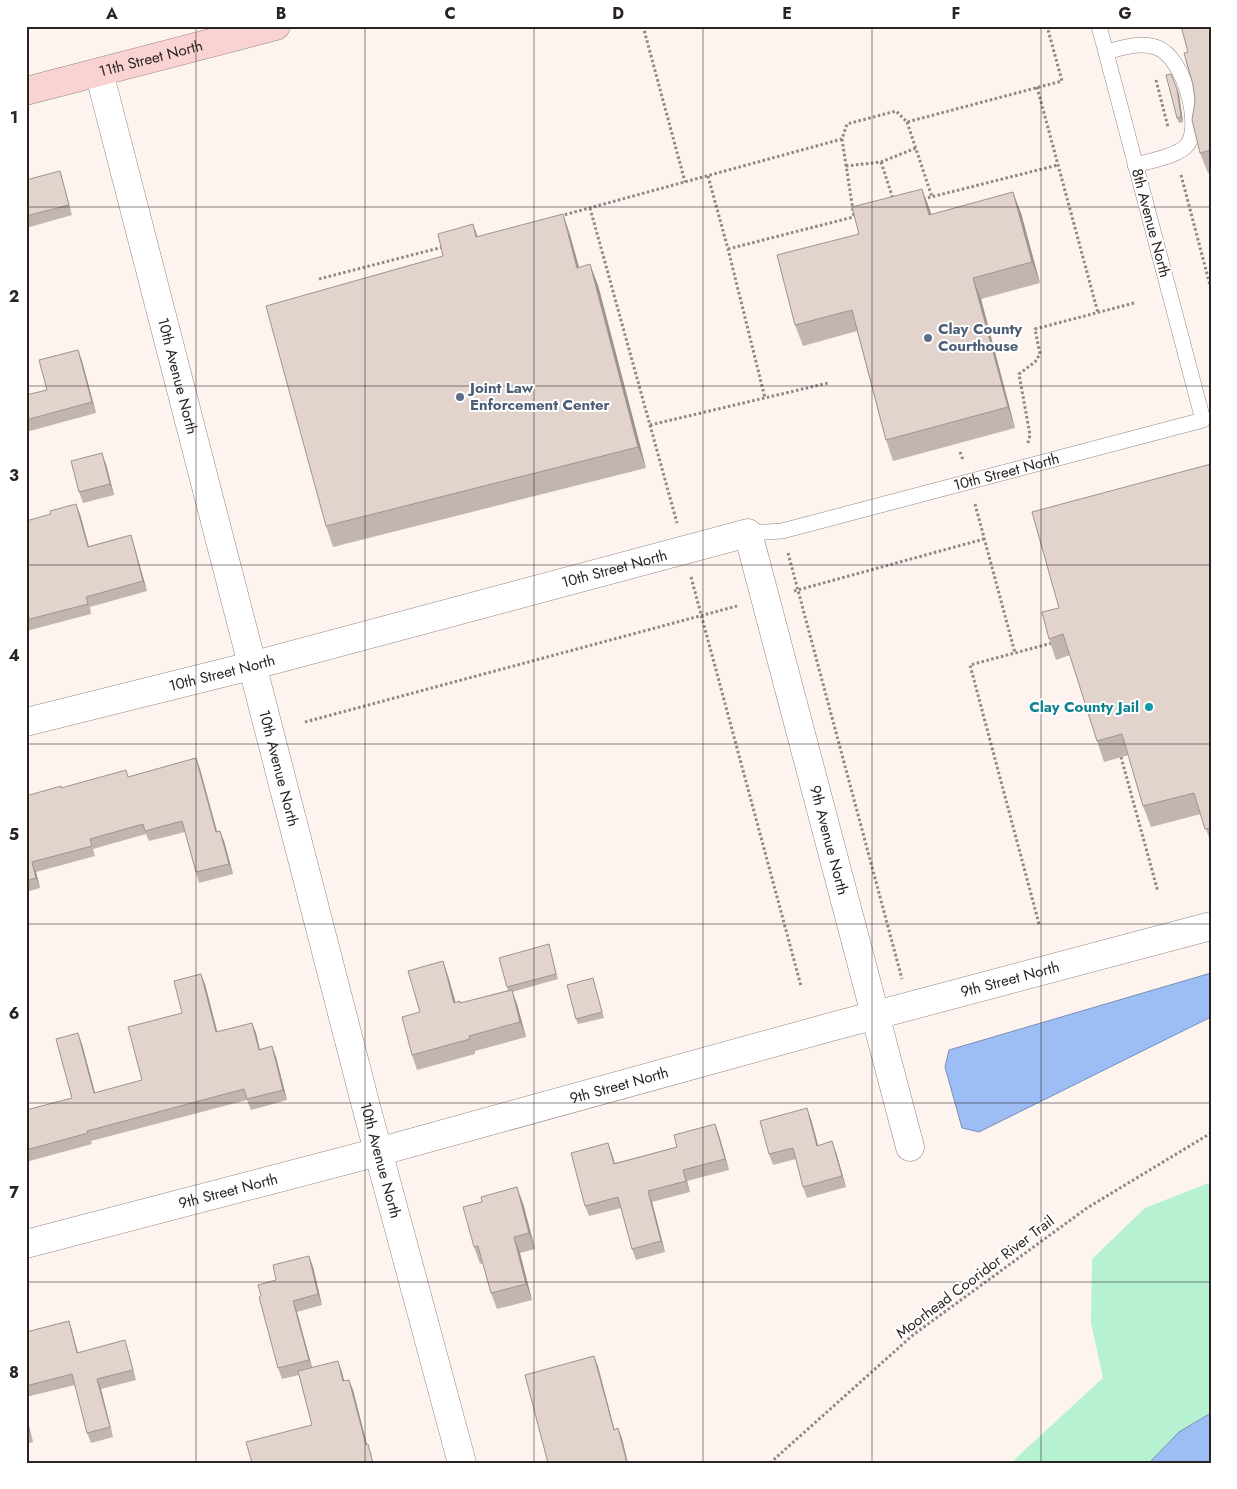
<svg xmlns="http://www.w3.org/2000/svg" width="1237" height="1489" font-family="Jost,sans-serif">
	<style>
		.green { fill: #b6f1d1 }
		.water { fill: #9dbdf5; stroke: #7a8fb5 }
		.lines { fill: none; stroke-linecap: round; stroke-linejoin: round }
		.lane-casing { stroke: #93857e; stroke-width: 16 }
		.street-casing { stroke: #93857e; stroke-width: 29 }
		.secondary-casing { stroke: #93857e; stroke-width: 29 }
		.path { stroke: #8e8784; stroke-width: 3; stroke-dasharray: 2.5 2.5; stroke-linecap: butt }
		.lane { stroke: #fff; stroke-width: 15 }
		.street { stroke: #fff; stroke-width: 28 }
		.secondary { stroke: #f9d3d2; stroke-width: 28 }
		.wall { fill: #c2b5af }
		.shaded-wall { fill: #9e948f }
		.building { fill: #e2d3cc; stroke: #9e948f }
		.grid { fill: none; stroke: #292321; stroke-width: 1; stroke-opacity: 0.55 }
		.service-dot { fill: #5c6f8a; stroke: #fff; stroke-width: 2 }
		.culture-dot { fill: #0f9aa8; stroke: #fff; stroke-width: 2 }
		.labels { text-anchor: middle; stroke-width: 4; stroke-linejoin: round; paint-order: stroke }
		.street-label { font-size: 15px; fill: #292321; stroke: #fff }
		.service-label { font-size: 15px; font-weight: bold; fill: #4e5e75; stroke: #fff; text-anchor: start }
		.culture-label { font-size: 15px; font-weight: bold; fill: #0d838f; stroke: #fff; text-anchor: end }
		.neatline { fill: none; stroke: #292321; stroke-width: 2 }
		.grid-label { font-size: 16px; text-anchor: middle; font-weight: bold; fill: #292321 }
	</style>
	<rect width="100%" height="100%" fill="#fdf4f0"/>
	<path class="green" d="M 1211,1182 L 1211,1413 L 1179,1432 L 1149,1463 L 1014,1463 L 1015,1459 L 1103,1378 L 1091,1323 L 1092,1259 L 1145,1208 Z"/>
	<path class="water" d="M 1211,973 L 1211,1017 L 979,1132 L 962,1128 L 945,1067 L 949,1050 Z
		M 1211,1413 L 1211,1463 L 1149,1463 L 1179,1432 Z"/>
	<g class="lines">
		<defs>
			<g id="lane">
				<path d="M 1106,52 C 1122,48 1141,41 1158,48 C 1183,58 1202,122 1188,144 C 1180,156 1149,161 1135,165"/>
				<path id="s1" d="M 748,533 L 782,531 L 1203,420 L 1099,26"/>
			</g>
			<g id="street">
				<path id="s2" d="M 99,72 L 367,1110 L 462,1463"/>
				<path id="s3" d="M 26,722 L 251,666 L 748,533 L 910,1147"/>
				<path id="s4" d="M 26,1244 L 378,1152 L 827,1028 L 1211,926"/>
			</g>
			<g id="secondary">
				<path id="s5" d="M 26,91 L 276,26"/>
			</g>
		</defs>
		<use href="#lane" class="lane-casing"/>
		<use href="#street" class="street-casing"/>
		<use href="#secondary" class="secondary-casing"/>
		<path class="path" d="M 643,26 L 685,182
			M 1156,80 L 1168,127
			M 1037,87 L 1098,313
			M 907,122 L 932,197
			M 842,139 L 854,217
			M 881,162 L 893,199
			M 846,166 L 881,162 L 916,148
			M 1181,175 L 1211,289
			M 708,176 L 728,249 L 765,398
			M 923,199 L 1058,165
			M 590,208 L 677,523
			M 560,216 L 842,139 L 847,124 L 896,111 L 907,122 L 1062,81 L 1047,26
			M 728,249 L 857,216
			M 319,279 L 443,247
			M 650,425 L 828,383
			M 1028,443 L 1030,435 L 1019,374 L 1035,362 L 1040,354 L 1035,329 L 1134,303
			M 960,452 L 963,460
			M 975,504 L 1015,653
			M 788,553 L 902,979
			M 691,577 L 801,986
			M 794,591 L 984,539
			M 305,722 L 737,606
			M 1121,757 L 1158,892
			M 1039,924 L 970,665 L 1052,643
			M 770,1463 L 913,1335 L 1087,1208 L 1211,1133"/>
		<use href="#lane" class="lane"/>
		<use href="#street" class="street"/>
		<use href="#secondary" class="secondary"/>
	</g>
	<path class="wall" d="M 1211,26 L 1211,173 L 1208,173 L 1200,153 L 1193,85 L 1188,52 Z
		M 1179,94 L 1183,122 L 1179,123 L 1177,118 Z
		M 60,171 L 63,181 L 72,215 L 26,228 L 26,180 Z
		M 922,189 L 931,214 L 1021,213 L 1040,283 L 981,299 L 1015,428 L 893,461 L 886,440 L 857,331 L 803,346 L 795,325 L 859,234 Z
		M 563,214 L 570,235 L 579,267 L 598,285 L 646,468 L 333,547 L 326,526 L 443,256 L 478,237 Z
		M 78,350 L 82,361 L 96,413 L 26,432 L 26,395 L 47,390 Z
		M 106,464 L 114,495 L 83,503 L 79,492 Z
		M 1211,464 L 1211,844 L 1201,814 L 1151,827 L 1143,806 L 1129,755 L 1104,762 L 1097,741 L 1070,655 L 1056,660 L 1049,639 L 1059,608 Z
		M 80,514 L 89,546 L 131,535 L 134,545 L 147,591 L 90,607 L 91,614 L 26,631 L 26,521 Z
		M 196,758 L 200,769 L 217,832 L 224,841 L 233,874 L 199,883 L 196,872 L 185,832 L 149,841 L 146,834 L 93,849 L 95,856 L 36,872 L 40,888 L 26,892 L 26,796 L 61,788 L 128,777 Z
		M 549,944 L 558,979 L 512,992 L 517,1004 L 526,1037 L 475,1051 L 475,1054 L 417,1070 L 412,1055 L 420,1012 L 443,961 L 448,976 L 455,1002 L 461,1003 L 508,990 L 507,987 Z
		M 593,978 L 604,1018 L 578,1024 L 576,1019 Z
		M 205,984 L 217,1032 L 252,1023 L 256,1033 L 260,1049 L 272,1046 L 276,1057 L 287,1100 L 251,1110 L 247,1100 L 91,1141 L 92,1144 L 26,1162 L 26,1109 L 27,1110 L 72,1098 L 82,1044 L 95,1093 L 142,1080 L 182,1013 Z
		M 811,1119 L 818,1145 L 836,1152 L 846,1187 L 807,1198 L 803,1187 L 796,1159 L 773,1165 L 769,1154 Z
		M 715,1124 L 719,1135 L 729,1170 L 687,1181 L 690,1192 L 652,1202 L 665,1252 L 636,1260 L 632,1249 L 621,1208 L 589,1216 L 585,1206 L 608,1143 L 615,1163 L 677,1147 Z
		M 523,1203 L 535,1249 L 520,1253 L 532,1300 L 497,1309 L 491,1293 L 483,1263 L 480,1264 L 474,1247 Z
		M 309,1256 L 313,1267 L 322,1305 L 297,1312 L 312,1368 L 338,1361 L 344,1381 L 349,1380 L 353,1390 L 367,1445 L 372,1455 L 312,1425 L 299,1375 L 282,1379 L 278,1368 L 261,1296 L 276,1280 Z
		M 69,1321 L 72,1331 L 78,1352 L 128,1350 L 136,1380 L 101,1389 L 113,1437 L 91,1443 L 87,1433 L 75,1385 L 26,1397 L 26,1332 Z
		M 26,1415 L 33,1442 L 26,1444 Z"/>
	<path class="shaded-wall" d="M 1177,89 L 1179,94 L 1183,122 L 1181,117 Z
		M 922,189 L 930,210 L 937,236 L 929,215 Z
		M 1013,192 L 1021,213 L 1040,283 L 1032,262 Z
		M 563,214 L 570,235 L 585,289 L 577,268 Z
		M 473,224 L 481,245 L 476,237 Z
		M 590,264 L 598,285 L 646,468 L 638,447 Z
		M 973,278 L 981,299 L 1015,428 L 1008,407 Z
		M 78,350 L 82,361 L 96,413 L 92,402 Z
		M 102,453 L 106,464 L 114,495 L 110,484 Z
		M 76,504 L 80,514 L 91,556 L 88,547 Z
		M 131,535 L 134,545 L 147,591 L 143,581 Z
		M 196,758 L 200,769 L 220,842 L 216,832 Z
		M 220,831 L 224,841 L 233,874 L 229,864 Z
		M 32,862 L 36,872 L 40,888 L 36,878 Z
		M 443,961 L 448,976 L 460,1017 L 454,1003 Z
		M 201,974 L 205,984 L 220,1042 L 216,1032 Z
		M 512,990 L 517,1004 L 526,1037 L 520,1022 Z
		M 252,1023 L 256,1033 L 262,1060 L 259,1050 Z
		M 78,1033 L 82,1044 L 98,1104 L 94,1093 Z
		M 272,1046 L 276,1057 L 287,1100 L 283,1090 Z
		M 807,1108 L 811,1119 L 821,1156 L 817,1146 Z
		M 715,1124 L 719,1135 L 729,1170 L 725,1159 Z
		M 832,1141 L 836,1152 L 846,1187 L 842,1176 Z
		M 608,1143 L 612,1154 L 618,1175 L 614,1164 Z
		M 683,1170 L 687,1181 L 690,1192 L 686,1181 Z
		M 517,1187 L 523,1203 L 535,1249 L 529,1233 Z
		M 648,1191 L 652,1202 L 665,1252 L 661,1241 Z
		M 514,1237 L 520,1253 L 532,1300 L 526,1284 Z
		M 309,1256 L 313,1267 L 322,1305 L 318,1294 Z
		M 293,1301 L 297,1312 L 313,1371 L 309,1360 Z
		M 69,1321 L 72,1331 L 80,1363 L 77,1353 Z
		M 594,1356 L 598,1366 L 617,1439 L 614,1430 Z
		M 338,1361 L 342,1372 L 347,1392 L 343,1381 Z
		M 97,1379 L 101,1389 L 113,1437 L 110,1427 Z
		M 349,1380 L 353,1390 L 370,1456 L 366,1445 Z
		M 26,1415 L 33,1442 L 26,1420 Z
		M 618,1428 L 622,1438 L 628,1463 L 627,1463 Z"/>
	<path class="building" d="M 1181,26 L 1211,26 L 1211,150 L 1200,153 L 1192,120 L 1195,101 L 1193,85 L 1184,53 L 1188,52 Z
		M 1171,74 L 1177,89 L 1181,117 L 1177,118 L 1166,75 Z
		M 60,171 L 69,205 L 26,216 L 26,180 Z
		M 922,189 L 929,215 L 1013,192 L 1032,262 L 973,278 L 1008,407 L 886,440 L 852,310 L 795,325 L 777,255 L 859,234 L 852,207 Z
		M 563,214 L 577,268 L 590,264 L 638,447 L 326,526 L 266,306 L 443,256 L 438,234 L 473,224 L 476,237 Z
		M 78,350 L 92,402 L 26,420 L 26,395 L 47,390 L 39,360 Z
		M 102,453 L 110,484 L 79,492 L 71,461 Z
		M 1211,464 L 1211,828 L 1205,829 L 1194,793 L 1143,806 L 1122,734 L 1097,741 L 1063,634 L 1049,639 L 1042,612 L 1059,608 L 1032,512 Z
		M 76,504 L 88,547 L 131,535 L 143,581 L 86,597 L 88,604 L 26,620 L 26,521 L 51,514 L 50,511 Z
		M 196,758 L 216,832 L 220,831 L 229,864 L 196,872 L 182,821 L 145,831 L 143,824 L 90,839 L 92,846 L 32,862 L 36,878 L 26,881 L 26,796 L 61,786 L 61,788 L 126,770 L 128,777 Z
		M 549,944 L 556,974 L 507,987 L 499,958 Z
		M 443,961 L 454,1003 L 460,1001 L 460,1003 L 512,990 L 520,1022 L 469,1036 L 470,1039 L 412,1055 L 402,1017 L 420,1012 L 408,971 Z
		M 201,974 L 216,1032 L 252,1023 L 259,1050 L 272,1046 L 283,1090 L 247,1099 L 244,1089 L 87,1131 L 88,1133 L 26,1150 L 26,1110 L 72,1098 L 56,1039 L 78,1033 L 94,1093 L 142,1080 L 128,1027 L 182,1013 L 174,981 Z
		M 593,978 L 602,1012 L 576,1019 L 567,985 Z
		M 807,1108 L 817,1146 L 832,1141 L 842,1176 L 803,1187 L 793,1148 L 769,1154 L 760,1121 Z
		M 715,1124 L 725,1159 L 683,1170 L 686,1181 L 648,1191 L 661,1241 L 632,1249 L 618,1197 L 585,1206 L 571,1153 L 608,1143 L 614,1164 L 677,1147 L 674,1135 Z
		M 517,1187 L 529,1233 L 514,1237 L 526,1284 L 491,1293 L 478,1246 L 474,1247 L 463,1207 L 482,1202 L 481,1197 Z
		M 309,1256 L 318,1294 L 293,1301 L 309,1360 L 278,1368 L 259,1297 L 261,1296 L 258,1285 L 276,1280 L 273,1265 Z
		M 69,1321 L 77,1353 L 125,1340 L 133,1370 L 97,1379 L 110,1427 L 87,1433 L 72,1374 L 26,1386 L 26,1332 Z
		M 594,1356 L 614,1430 L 618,1428 L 627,1463 L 548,1463 L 525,1375 Z
		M 338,1361 L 343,1381 L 349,1380 L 366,1445 L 368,1444 L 373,1463 L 252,1463 L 246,1442 L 312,1425 L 298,1371 Z
		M 26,1420 L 29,1432 L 26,1433 Z"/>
	<path class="grid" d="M 196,26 L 196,1463M 365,26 L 365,1463M 534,26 L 534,1463M 703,26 L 703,1463M 872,26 L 872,1463M 1041,26 L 1041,1463M 26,207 L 1211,207M 26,386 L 1211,386M 26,565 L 1211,565M 26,744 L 1211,744M 26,924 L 1211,924M 26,1103 L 1211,1103M 26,1282 L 1211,1282"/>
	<g class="service-dot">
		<circle cx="928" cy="338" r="5"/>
		<circle cx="460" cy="397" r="5"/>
	</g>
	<circle class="culture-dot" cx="1149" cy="707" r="5"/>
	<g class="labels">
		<g class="street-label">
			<text dy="5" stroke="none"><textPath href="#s5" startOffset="129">11th Street North</textPath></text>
			<text transform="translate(1151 223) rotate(75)" y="5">8th Avenue North</text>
			<text dy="5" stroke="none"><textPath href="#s2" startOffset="314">10th Avenue North</textPath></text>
			<text dy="5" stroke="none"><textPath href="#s1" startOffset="266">10th Street North</textPath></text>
			<text dy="5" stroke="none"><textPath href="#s3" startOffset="608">10th Street North</textPath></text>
			<text dy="5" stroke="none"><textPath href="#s3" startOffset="202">10th Street North</textPath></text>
			<text dy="5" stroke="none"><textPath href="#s2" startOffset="719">10th Avenue North</textPath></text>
			<text dy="5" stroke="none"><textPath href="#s3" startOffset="1064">9th Avenue North</textPath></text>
			<text dy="5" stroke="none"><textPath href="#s4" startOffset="1019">9th Street North</textPath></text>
			<text dy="5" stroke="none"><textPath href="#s4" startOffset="614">9th Street North</textPath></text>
			<text dy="5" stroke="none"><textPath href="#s2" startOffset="1124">10th Avenue North</textPath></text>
			<text dy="5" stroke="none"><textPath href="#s4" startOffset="209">9th Street North</textPath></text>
			<text transform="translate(975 1277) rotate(-37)" y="5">Moorhead Cooridor River Trail</text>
		</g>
		<g class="service-label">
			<text x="938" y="334">Clay County<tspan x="938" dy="17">Courthouse</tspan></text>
			<text x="470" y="393">Joint Law<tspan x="470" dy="17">Enforcement Center</tspan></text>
		</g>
		<g class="culture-label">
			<text x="1139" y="712">Clay County Jail</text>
		</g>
	</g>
	<rect width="1237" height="1489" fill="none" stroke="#ffffff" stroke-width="55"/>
	<rect x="28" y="28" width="1182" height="1434" class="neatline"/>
	<g class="grid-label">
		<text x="112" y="19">A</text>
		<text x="281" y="19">B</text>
		<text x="450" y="19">C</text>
		<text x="618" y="19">D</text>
		<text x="787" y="19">E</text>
		<text x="956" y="19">F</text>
		<text x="1125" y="19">G</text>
		<text x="14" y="123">1</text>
		<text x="14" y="302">2</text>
		<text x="14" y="481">3</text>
		<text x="14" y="661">4</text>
		<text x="14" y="840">5</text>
		<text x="14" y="1019">6</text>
		<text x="14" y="1198">7</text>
		<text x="14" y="1378">8</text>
	</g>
</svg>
